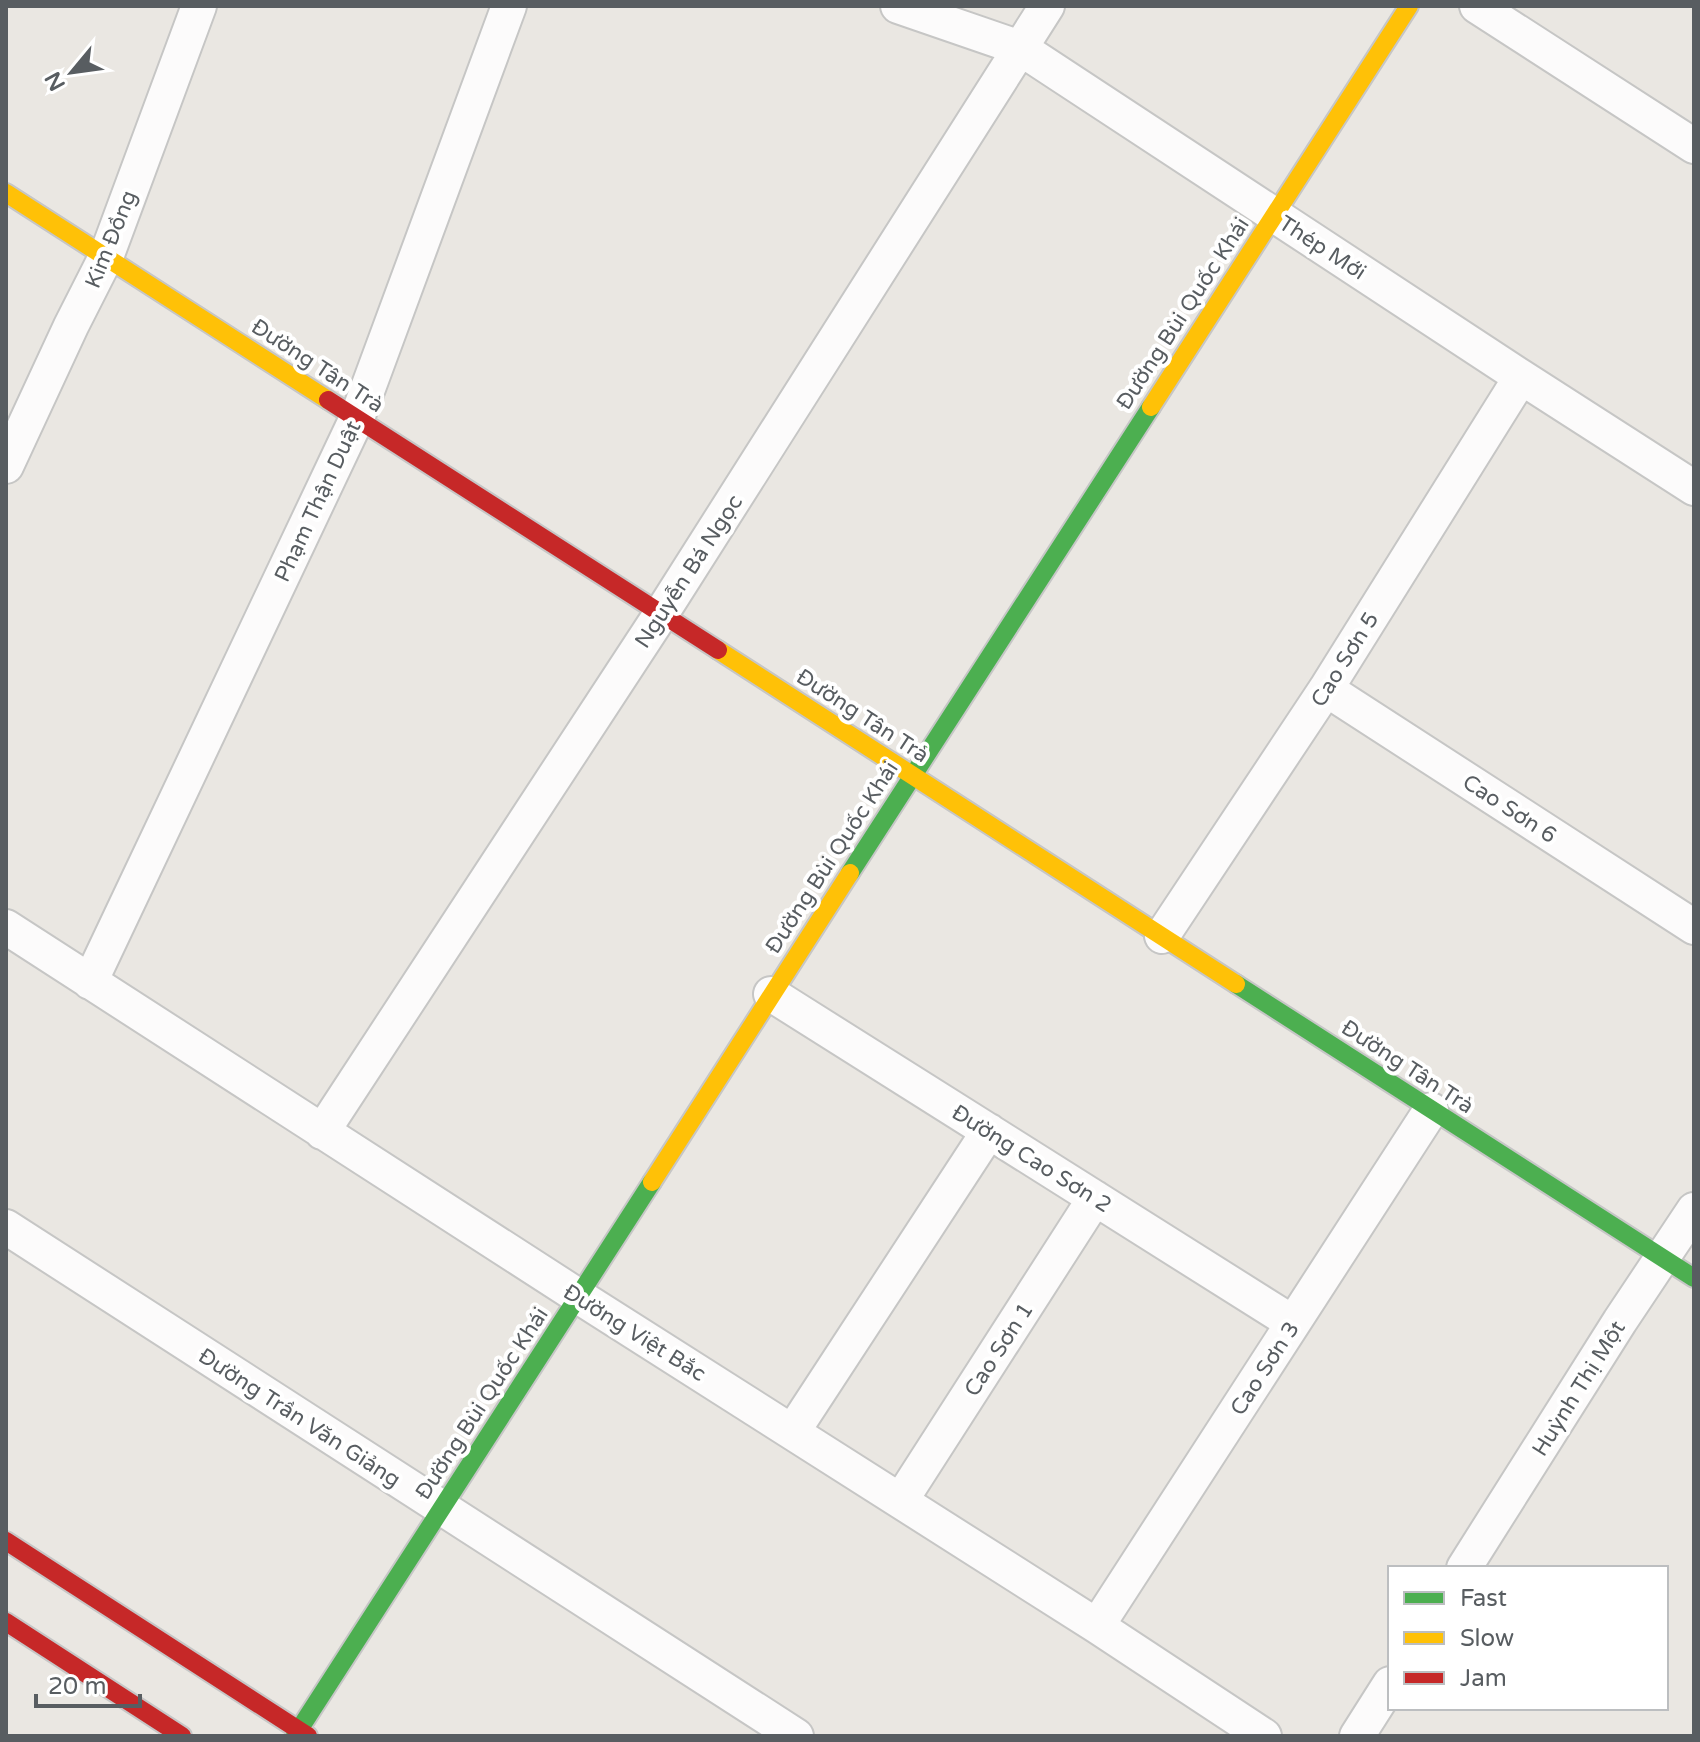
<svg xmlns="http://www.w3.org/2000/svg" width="1700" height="1742" font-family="'Varela Round',sans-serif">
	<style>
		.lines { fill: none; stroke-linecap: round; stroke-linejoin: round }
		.street-casing { stroke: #c6c6c5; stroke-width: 38 }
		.fast-casing { stroke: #c6c6c6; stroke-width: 22 }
		.slow-casing { stroke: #c6c6c6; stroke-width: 22 }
		.jam-casing { stroke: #c6c6c6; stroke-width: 22 }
		.street { stroke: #fcfbfb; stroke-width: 34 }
		.fast { stroke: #4caf50; stroke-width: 18 }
		.slow { stroke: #ffc107; stroke-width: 18 }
		.jam { stroke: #c62828; stroke-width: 18 }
		.labels { text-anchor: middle; stroke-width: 8; stroke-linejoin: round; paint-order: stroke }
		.street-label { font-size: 22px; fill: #585d61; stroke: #fff }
	</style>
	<rect width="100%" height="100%" fill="#eae7e2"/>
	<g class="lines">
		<defs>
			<path id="street" d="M 898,6 L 1020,48 L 1521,377 L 1694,488
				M 1477,6 L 1694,146
				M 6,466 L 71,326 L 106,257 L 199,6
				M 1326,689 L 1694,927
				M 6,927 L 578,1296 L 1097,1626 L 1264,1736
				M 1162,936 L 1326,689 L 1521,377
				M 90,982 L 357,418 L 509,6
				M 771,994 L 1293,1323
				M 322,1132 L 661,614 L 1047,6
				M 6,1227 L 796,1736
				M 793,1431 L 989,1131
				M 901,1500 L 1095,1198
				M 1464,1568 L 1620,1321 L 1694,1210
				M 1097,1626 L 1431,1110
				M 1357,1736 L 1390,1684"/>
			<path id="fast" d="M 850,873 L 1151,407
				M 1236,984 L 1694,1278
				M 295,1736 L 652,1182"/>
			<path id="slow" d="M 6,193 L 328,400
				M 1151,407 L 1409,6
				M 718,650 L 1236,984
				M 652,1182 L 850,873"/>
			<path id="jam" d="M 328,400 L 718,650
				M 6,1541 L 308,1736
				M 6,1622 L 182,1736"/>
		</defs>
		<use href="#street" class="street-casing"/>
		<use href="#fast" class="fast-casing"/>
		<use href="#slow" class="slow-casing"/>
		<use href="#jam" class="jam-casing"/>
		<use href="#street" class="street"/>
		<use href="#fast" class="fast"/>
		<use href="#slow" class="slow"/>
		<use href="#jam" class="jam"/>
	</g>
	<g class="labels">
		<g class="street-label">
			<text transform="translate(110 239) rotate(-68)" y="8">Kim Đồng</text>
			<text transform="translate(1323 247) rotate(33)" y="8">Thép Mới</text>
			<text transform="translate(1182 313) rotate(-57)" y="8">Đường Bùi Quốc Khái</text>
			<text transform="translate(318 365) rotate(33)" y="8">Đường Tân Trà</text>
			<text transform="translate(317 501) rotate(-65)" y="8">Phạm Thận Duật</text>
			<text transform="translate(688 571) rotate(-57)" y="8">Nguyễn Bá Ngọc</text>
			<text transform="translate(1344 659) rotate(-58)" y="8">Cao Sơn 5</text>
			<text transform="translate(863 715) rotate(33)" y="8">Đường Tân Trà</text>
			<text transform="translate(1510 808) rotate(33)" y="8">Cao Sơn 6</text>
			<text transform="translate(831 857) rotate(-57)" y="8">Đường Bùi Quốc Khái</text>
			<text transform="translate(1408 1066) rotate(33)" y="8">Đường Tân Trà</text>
			<text transform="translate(1032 1158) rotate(32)" y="8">Đường Cao Sơn 2</text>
			<text transform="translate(635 1332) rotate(32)" y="8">Đường Việt Bắc</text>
			<text transform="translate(998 1349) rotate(-57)" y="8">Cao Sơn 1</text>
			<text transform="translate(1264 1368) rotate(-57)" y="8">Cao Sơn 3</text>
			<text transform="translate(1578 1388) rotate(-58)" y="8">Huỳnh Thị Một</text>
			<text transform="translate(481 1403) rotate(-57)" y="8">Đường Bùi Quốc Khái</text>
			<text transform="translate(300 1417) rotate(33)" y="8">Đường Trần Văn Giảng</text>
		</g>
	</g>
	<rect width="1700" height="1742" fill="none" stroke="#585d61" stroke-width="16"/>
	<rect x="1388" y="1566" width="280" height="144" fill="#ffffff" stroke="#bcbec0" stroke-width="2"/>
	<rect x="1404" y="1592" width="40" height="12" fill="#4caf50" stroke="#bcbec0" stroke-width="2"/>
	<text x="1460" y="1606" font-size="24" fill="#585d61">Fast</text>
	<rect x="1404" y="1632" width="40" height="12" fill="#ffc107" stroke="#bcbec0" stroke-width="2"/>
	<text x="1460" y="1646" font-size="24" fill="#585d61">Slow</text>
	<rect x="1404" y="1672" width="40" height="12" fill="#c62828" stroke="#bcbec0" stroke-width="2"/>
	<text x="1460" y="1686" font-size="24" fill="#585d61">Jam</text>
	<g transform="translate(72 72) rotate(241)" stroke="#ffffff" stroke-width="6" paint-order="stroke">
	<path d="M0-6L14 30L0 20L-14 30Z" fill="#585d61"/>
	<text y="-12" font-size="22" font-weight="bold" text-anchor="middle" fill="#585d61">N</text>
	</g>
	<path d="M36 1694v12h104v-12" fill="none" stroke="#585d61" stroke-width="4"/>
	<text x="48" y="1694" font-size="24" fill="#585d61" stroke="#ffffff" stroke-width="6" paint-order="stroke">20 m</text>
</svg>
